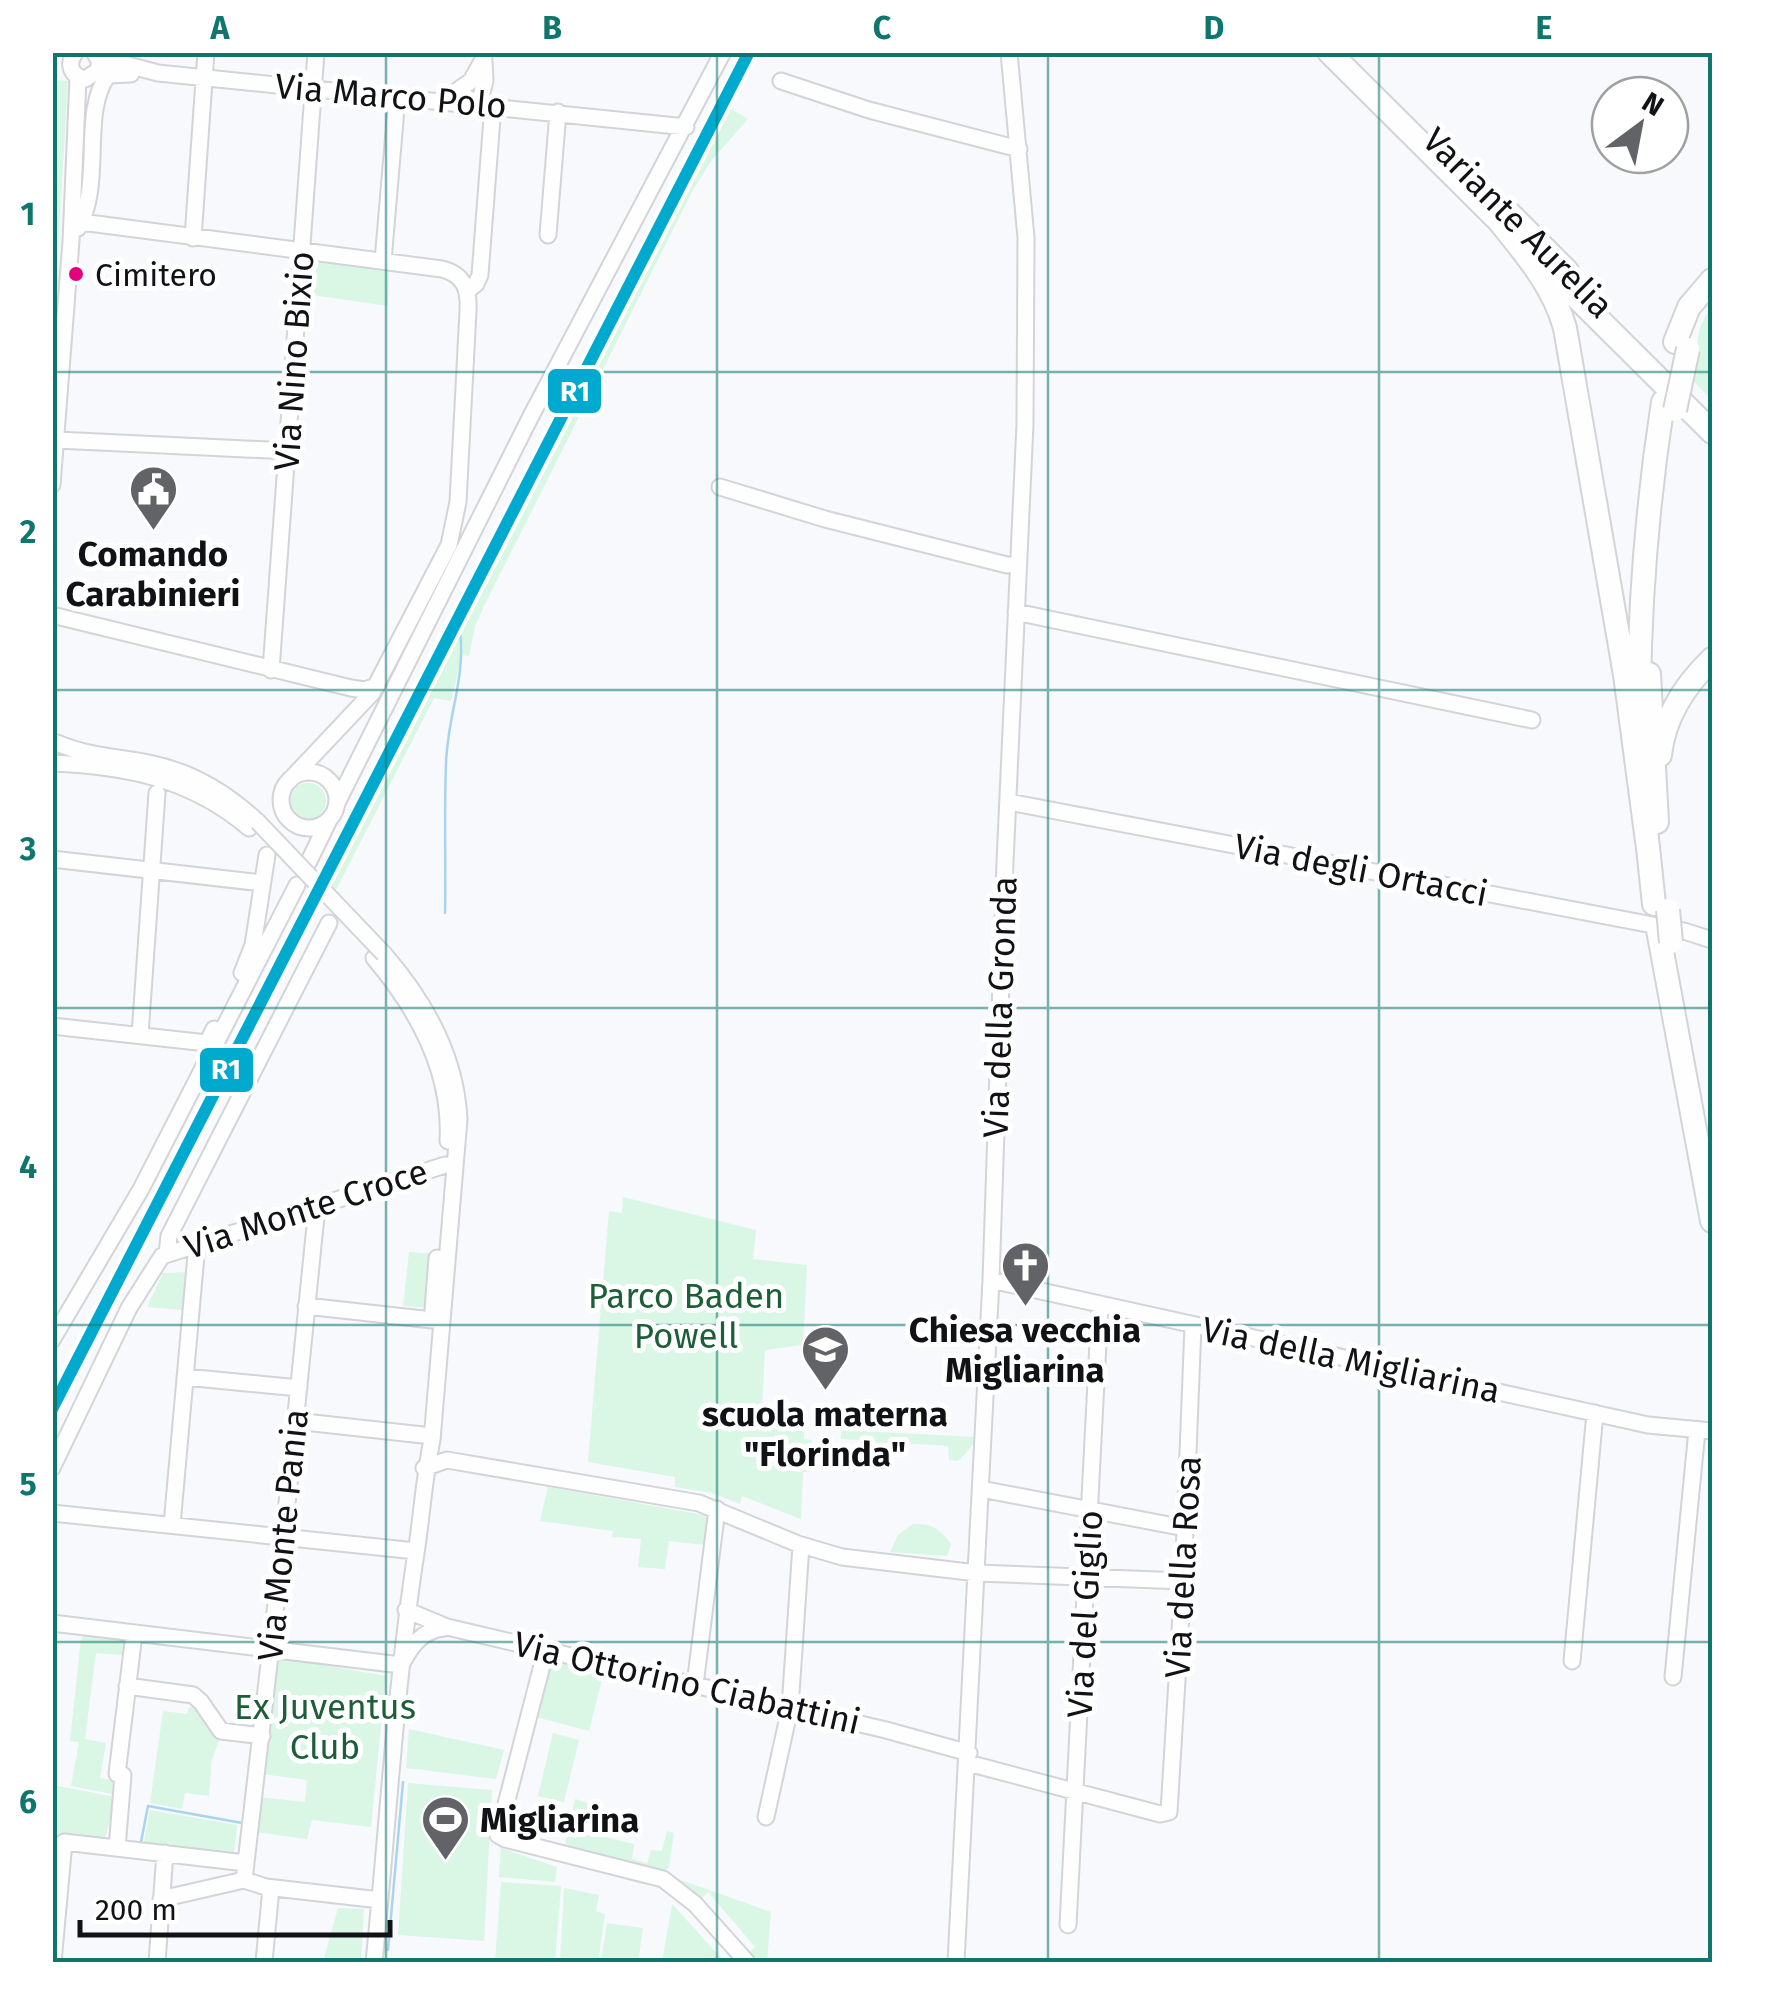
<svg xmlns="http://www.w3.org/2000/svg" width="1765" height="2015" font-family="'Fira Sans',sans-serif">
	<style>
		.green { fill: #daf6e5 }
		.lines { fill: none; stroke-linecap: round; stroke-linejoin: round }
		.stream { stroke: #a9d4f0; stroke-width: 2.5 }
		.minor-casing { stroke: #d3d4d7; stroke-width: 19 }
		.highway-casing { stroke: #d3d4d7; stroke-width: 26 }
		.minor { stroke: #fefeff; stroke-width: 15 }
		.highway { stroke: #fefeff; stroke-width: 22 }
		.minor-bridge-casing { stroke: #d3d4d7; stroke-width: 19; stroke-linecap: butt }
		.highway-bridge-casing { stroke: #d3d4d7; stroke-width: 26; stroke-linecap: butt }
		.minor-bridge { stroke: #fefeff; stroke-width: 15 }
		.highway-bridge { stroke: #fefeff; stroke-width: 22 }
		.rail-1-casing { stroke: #fff; stroke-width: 20 }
		.rail-1 { stroke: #00a9ce; stroke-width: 12 }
		.grid { fill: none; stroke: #0f766e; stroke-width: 2.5; stroke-opacity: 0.55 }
		.bus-dot { fill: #e5007d; stroke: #fff; stroke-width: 4 }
		.labels { text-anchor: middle; stroke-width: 10; stroke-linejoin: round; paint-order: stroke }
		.bus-label { font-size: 32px; fill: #111215; stroke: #fff; text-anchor: start }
		.street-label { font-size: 35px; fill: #111215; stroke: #fff }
		.poi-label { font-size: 35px; font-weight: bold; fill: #111215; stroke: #fff }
		.park-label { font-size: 35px; fill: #1c5e38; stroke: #fff }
		.line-badge { stroke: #fff; stroke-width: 4 }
		.badge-label { font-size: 28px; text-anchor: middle; font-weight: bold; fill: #fff }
		.neatline { fill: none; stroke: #0f766e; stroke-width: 4 }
		.grid-label { font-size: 32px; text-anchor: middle; font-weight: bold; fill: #0f766e }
	</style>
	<rect width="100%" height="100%" fill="#f7f9fc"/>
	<path class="green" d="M 53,80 L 68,81 L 53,337 L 52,80 Z
		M 726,106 L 748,119 L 711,161 L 693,190 L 486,602 L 475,626 L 469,656 L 462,655 L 451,701 L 434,698 L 336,890 L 330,884 L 675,213 Z
		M 307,258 L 389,268 L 388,306 L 306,294 Z
		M 1712,304 L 1712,400 L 1691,379 L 1700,327 Z
		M290 801a18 18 0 1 1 36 0a18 18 0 1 1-36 0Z
		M 623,1197 L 756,1230 L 753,1259 L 807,1265 L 803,1345 L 765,1350 L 761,1426 L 804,1430 L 804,1439 L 812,1440 L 810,1472 L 803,1472 L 801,1519 L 742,1496 L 740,1504 L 712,1493 L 675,1487 L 675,1477 L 588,1462 L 609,1211 L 622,1213 Z
		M 409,1252 L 433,1254 L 427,1308 L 403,1306 Z
		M 187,1272 L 183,1310 L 147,1307 L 163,1273 Z
		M 841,1430 L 975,1437 L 972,1446 L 958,1461 L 949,1460 L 948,1446 L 901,1443 L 899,1452 L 876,1451 L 876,1441 L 841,1439 Z
		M 548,1487 L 704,1515 L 708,1519 L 704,1545 L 669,1541 L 665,1569 L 638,1567 L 641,1539 L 612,1537 L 613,1531 L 540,1521 Z
		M 913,1524 C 932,1523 940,1529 951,1544 L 947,1556 L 890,1552 L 898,1535 Z
		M 89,1631 L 125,1636 L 122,1655 L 96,1653 L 85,1739 L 106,1743 L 100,1778 L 120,1782 L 118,1795 L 71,1786 L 79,1742 L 70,1741 L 81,1639 Z
		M 278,1657 L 386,1676 L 371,1827 L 312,1820 L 307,1839 L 255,1832 L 259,1797 L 305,1802 L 307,1780 L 262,1774 Z
		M 550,1658 L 604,1672 L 589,1731 L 536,1717 Z
		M 189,1707 L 195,1708 L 219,1741 L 212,1759 L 209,1796 L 185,1793 L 182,1809 L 150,1803 L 163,1711 L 187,1714 Z
		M 409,1729 L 504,1750 L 496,1779 L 406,1768 Z
		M 553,1733 L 579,1740 L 564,1802 L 538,1796 Z
		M 408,1783 L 492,1790 L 484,1941 L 398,1935 Z
		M 53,1785 L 115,1797 L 105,1841 L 53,1834 Z
		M 575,1799 L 591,1804 L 587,1818 L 593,1820 L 590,1833 L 634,1844 L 632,1859 L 647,1863 L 651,1850 L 662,1851 L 667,1831 L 674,1833 L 669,1867 L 663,1873 L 565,1844 Z
		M 150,1810 L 237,1825 L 234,1853 L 143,1846 Z
		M 501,1848 L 557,1867 L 555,1882 L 499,1877 Z
		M 678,1879 L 771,1912 L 767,1962 L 757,1962 L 749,1953 L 755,1947 L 708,1892 L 701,1898 Z
		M 501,1882 L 561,1886 L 555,1962 L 495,1962 Z
		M 564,1888 L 599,1895 L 596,1911 L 605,1914 L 598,1962 L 560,1962 Z
		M 672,1904 L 725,1962 L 662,1962 Z
		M 338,1908 L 364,1909 L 361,1962 L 323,1962 Z
		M 607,1923 L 643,1928 L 638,1962 L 601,1962 Z"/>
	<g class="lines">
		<path class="stream" d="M 445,913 C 446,863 444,813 446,764 C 447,718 466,677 460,632
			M 141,1842 L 148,1806 L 242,1823
			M 388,1950 L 403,1782"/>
		<defs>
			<path id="minor" d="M 76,52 C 66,64 71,76 85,79 L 99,70 L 99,60 L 94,52
				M 98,57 L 158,73 L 686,127
				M 781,81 L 869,110 L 1019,149
				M 444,100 L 471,81 L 484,58
				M 479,104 L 485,81 L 484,61
				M 81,222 L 442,269 C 465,275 469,290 468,311 L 458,502 L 449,545 L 372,693 L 289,781
				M 78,228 C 104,182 80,113 108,75 L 131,74
				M 548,235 L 558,112
				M 193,238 L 206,52
				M 383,261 L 397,97
				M 468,290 L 476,284 L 480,275 L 493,105
				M 57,440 L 289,451
				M 52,485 L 71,241 L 78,77
				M 720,487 L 825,519 L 1007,565 L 1018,564
				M 1016,612 L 1532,720
				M 52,615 L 351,688 L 364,690 L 377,686
				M 271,670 L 316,52
				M 57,743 C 87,756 117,757 149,763 C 190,771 228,794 258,822
				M 52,763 C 127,766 192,779 249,828
				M281 800a28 28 0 1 1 56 0a28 28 0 1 1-56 0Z
				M 1009,802 L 1684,931 L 1712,940
				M 337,803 L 531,416 L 723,52
				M 52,859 L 262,883
				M 308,863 L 329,820
				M 374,958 C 418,1010 452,1071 448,1141
				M 242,973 L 253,945 L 267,855
				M 52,1026 L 207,1043 L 214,1029
				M 140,1035 L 157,793
				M 167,1254 L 169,1236 L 329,923
				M 991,1280 L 1648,1425 L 1712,1431
				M 306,1306 L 432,1320
				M 433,1310 L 437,1258
				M 52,1340 L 141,1189 L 297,885
				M 185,1377 L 299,1388
				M 295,1421 L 423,1435
				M 52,1468 L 129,1308 L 162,1256 L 445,1165
				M 424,1468 L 447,1460 L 699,1503 L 798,1544 L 842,1557 L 977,1573 L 1183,1581
				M 981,1489 L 1185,1528
				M 52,1513 L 416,1551
				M 172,1525 L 197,1244
				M 406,1610 L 447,1627 L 886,1730 L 969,1753
				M 52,1623 L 401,1665 C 411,1646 422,1630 444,1628
				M 546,1650 L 498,1835 L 505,1839 L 663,1879 L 695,1904 L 747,1962
				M 1572,1661 L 1595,1413
				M 1673,1677 L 1697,1430
				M 695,1685 L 717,1509
				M 127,1686 L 193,1695 L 201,1702 L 221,1731 L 262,1736
				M 968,1763 L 1160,1814 L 1169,1812 L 1183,1581 L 1193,1325
				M 766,1817 L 790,1708 L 801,1545
				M 117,1848 L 123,1775 L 117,1774 L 134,1634
				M 244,1880 L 283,1543 L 317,1206
				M 161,1899 L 244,1880 L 266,1887 L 380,1900
				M 1068,1925 L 1100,1304
				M 53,1962 L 64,1842 L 246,1863
				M 157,1962 L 165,1853
				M 264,1962 L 271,1888
				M 374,1962 C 388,1826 395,1689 416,1553 C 422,1515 424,1477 432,1440 L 459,1119 C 456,1056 424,1000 384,954
				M 956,1962 L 991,1280 L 1005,862 L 1025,424 L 1026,238 L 1009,52"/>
			<path id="highway" d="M 1329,52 L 1504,226
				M 1505,209 L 1567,271
				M 1494,215 C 1522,250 1553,284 1565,328 L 1625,675 L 1647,841
				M 1545,266 L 1712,432
				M 1675,342 L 1689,307 L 1712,280
				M 1649,674 L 1657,822
				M 1639,692 C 1640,594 1648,499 1663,402
				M 1660,755 C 1664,718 1685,685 1712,659
				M 1646,829 L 1654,904
				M 1658,930 L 1712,1221"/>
		</defs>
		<use href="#minor" class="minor-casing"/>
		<use href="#highway" class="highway-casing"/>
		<use href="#minor" class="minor"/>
		<use href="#highway" class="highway"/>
		<defs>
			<path id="minor-bridge" d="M 258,822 L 384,954"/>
			<path id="highway-bridge" d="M 1675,410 L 1688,349
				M 1668,910 L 1671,942"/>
		</defs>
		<use href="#minor-bridge" class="minor-bridge-casing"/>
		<use href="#highway-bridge" class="highway-bridge-casing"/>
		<use href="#minor-bridge" class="minor-bridge"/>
		<use href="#highway-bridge" class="highway-bridge"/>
		<defs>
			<path id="rail-1" d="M 52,1409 L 749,52"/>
		</defs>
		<use href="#rail-1" class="rail-1-casing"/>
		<use href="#rail-1" class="rail-1"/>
	</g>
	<path class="grid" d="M 386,52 L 386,1962M 717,52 L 717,1962M 1048,52 L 1048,1962M 1379,52 L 1379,1962M 52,372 L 1712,372M 52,690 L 1712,690M 52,1008 L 1712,1008M 52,1325 L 1712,1325M 52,1642 L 1712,1642"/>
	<defs>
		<symbol id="civic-pin" viewBox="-11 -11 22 30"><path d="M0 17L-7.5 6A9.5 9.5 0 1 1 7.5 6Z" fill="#626366" stroke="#fff"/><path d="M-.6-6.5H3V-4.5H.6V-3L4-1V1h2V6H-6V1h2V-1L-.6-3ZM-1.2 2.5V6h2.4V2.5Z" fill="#fff"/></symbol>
		<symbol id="church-pin" viewBox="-11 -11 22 30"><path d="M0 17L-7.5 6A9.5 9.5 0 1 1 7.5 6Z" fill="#626366" stroke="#fff"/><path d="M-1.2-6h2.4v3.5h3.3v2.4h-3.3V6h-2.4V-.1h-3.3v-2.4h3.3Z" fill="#fff"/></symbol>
		<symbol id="school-pin" viewBox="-11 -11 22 30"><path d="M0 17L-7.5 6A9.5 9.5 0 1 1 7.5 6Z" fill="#626366" stroke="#fff"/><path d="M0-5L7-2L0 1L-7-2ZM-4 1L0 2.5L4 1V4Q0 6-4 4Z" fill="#fff"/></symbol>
		<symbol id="stadium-pin" viewBox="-11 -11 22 30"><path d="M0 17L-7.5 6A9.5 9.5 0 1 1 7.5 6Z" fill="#626366" stroke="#fff"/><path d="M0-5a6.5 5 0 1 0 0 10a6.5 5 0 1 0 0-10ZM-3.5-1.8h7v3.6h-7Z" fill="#fff"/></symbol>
	</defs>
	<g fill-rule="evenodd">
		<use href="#civic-pin" x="126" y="462" width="55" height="75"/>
		<use href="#church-pin" x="998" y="1238" width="55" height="75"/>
		<use href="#school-pin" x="798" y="1322" width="55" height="75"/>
		<use href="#stadium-pin" x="418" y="1792" width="55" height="75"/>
	</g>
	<circle class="bus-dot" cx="76" cy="274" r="9"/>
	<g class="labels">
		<g class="bus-label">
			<text x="95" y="286">Cimitero</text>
		</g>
		<g class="street-label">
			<text transform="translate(391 96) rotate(5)" y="12">Via Marco Polo</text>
			<text transform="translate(1518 223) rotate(45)" y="12">Variante Aurelia</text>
			<text transform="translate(294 361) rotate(-86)" y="12">Via Nino Bixio</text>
			<text transform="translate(1361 870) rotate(11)" y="12">Via degli Ortacci</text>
			<text transform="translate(1000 1007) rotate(-88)" y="12">Via della Gronda</text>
			<text transform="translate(306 1209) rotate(-18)" y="12">Via Monte Croce</text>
			<text transform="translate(1351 1360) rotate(12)" y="12">Via della Migliarina</text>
			<text transform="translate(283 1535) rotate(-84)" y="12">Via Monte Pania</text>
			<text transform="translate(1183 1567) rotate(-87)" y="12">Via della Rosa</text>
			<text transform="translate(1085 1614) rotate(-87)" y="12">Via del Giglio</text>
			<text transform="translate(687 1683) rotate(13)" y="12">Via Ottorino Ciabattini</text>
		</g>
		<g class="poi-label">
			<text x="153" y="566">Comando<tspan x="153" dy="40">Carabinieri</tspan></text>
			<text x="1025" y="1342">Chiesa vecchia<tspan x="1025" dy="40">Migliarina</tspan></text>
			<text x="825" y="1426">scuola materna<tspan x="825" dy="40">"Florinda"</tspan></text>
			<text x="480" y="1832" text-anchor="start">Migliarina</text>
		</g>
		<g class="park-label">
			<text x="686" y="1308">Parco Baden<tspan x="686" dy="40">Powell</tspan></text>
			<text x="325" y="1719">Ex Juventus<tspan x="325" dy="40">Club</tspan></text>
		</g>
	</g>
	<g class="line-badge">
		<rect x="546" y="367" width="57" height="48" rx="10" fill="#00a9ce"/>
		<rect x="198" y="1046" width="57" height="48" rx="10" fill="#00a9ce"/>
	</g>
	<g class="badge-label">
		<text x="575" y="401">R1</text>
		<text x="226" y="1079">R1</text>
	</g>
	<rect width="1765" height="2015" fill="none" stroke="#ffffff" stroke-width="110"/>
	<g transform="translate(1640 125) rotate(32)"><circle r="48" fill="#ffffff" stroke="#a0a0a1" stroke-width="2.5"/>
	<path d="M0-8L18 38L0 25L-18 38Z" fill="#626366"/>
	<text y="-15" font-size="28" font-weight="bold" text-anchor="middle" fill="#111215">N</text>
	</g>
	<path d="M80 1920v15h310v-15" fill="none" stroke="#111215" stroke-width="5"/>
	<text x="95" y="1920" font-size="30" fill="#111215" stroke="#ffffff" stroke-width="8" paint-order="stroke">200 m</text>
	<rect x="55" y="55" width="1655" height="1905" class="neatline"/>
	<g class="grid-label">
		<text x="220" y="39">A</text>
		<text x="552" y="39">B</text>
		<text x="882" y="39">C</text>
		<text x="1214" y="39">D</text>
		<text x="1544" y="39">E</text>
		<text x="28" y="225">1</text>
		<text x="28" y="543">2</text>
		<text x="28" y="860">3</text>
		<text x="28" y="1178">4</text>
		<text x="28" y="1495">5</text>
		<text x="28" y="1813">6</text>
	</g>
</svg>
